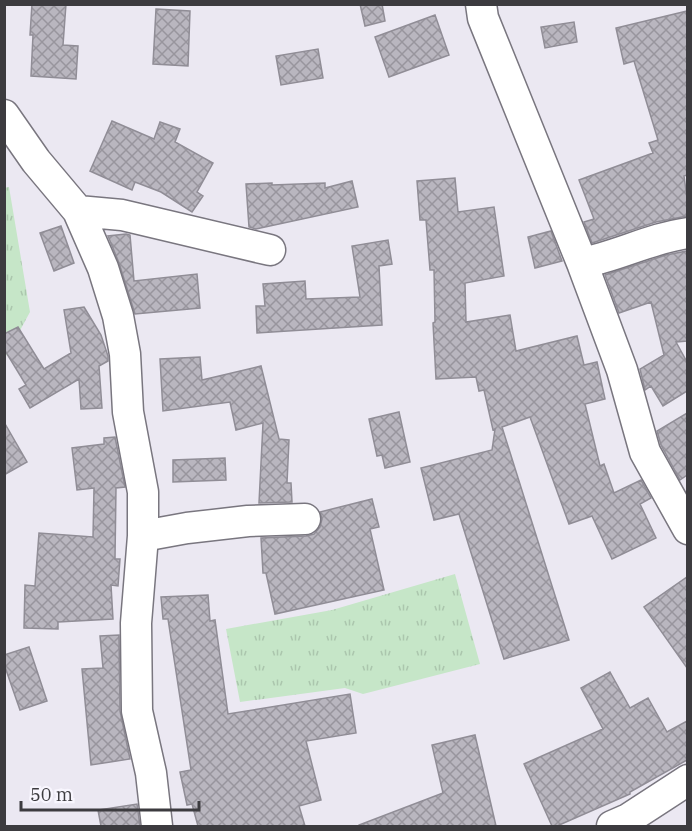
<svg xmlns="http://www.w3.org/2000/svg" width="692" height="831" font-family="'IBM Plex Serif',serif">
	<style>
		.grass { fill: url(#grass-tufts) }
		.building { fill: url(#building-cross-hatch); stroke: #908d96; stroke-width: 1.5 }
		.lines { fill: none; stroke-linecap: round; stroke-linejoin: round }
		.minor-casing { stroke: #79767f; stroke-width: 33 }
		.minor { stroke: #fff; stroke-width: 30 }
	</style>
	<defs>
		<pattern id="grass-tufts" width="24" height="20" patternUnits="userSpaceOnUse" patternTransform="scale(1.5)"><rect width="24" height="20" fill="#c6e6c8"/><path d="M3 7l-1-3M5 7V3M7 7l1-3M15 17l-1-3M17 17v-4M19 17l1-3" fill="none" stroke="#abc6ad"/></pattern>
		<pattern id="building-cross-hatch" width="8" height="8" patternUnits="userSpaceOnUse" patternTransform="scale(1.5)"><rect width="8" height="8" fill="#b9b6bf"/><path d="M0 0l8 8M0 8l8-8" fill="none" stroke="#98959d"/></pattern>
	</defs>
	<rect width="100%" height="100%" fill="#ebe8f2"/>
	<path class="grass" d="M 9,187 L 30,312 L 5,358 L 4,188 Z
		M 455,574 L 480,664 L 363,694 L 345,688 L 240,702 L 226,629 L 332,610 Z"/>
	<path class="building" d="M 32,4 L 66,4 L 63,45 L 78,46 L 76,79 L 31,76 L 33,35 L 30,35 Z
		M 360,4 L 382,4 L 385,21 L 365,26 Z
		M 156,9 L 190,11 L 188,66 L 153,64 Z
		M 687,11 L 687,175 L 684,176 L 687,198 L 687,216 L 656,222 L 592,243 L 584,222 L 594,219 L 579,180 L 653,153 L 649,143 L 658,140 L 634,61 L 624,64 L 616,28 Z
		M 435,15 L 449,55 L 389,77 L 375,37 Z
		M 574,22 L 577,42 L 545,48 L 541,27 Z
		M 318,49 L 323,78 L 281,85 L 276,56 Z
		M 112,121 L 154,139 L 160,122 L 180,129 L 175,142 L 213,163 L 197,192 L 203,196 L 192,212 L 161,192 L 135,182 L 132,190 L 90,171 Z
		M 455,178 L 458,212 L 494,207 L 504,276 L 465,283 L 466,322 L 510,315 L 516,351 L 577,336 L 584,365 L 597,362 L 605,399 L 585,404 L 600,466 L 604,464 L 614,493 L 641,480 L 651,498 L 640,504 L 656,538 L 612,559 L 592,516 L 569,524 L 530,417 L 502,427 L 569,640 L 504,659 L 459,514 L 434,520 L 421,468 L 492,450 L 495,429 L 493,430 L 484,390 L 479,391 L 476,377 L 436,379 L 433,323 L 435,322 L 434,270 L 430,270 L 426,220 L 420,220 L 417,181 Z
		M 352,181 L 358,207 L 256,229 L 249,227 L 246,184 L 272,183 L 272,185 L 325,183 L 325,188 Z
		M 61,226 L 74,263 L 54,271 L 40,233 Z
		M 551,231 L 562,261 L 535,268 L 528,237 Z
		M 126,234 L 130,235 L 134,281 L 197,274 L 200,308 L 135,314 L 119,263 L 108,236 Z
		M 388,240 L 392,264 L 379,266 L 382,325 L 257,333 L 256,306 L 265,306 L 263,284 L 305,281 L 306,299 L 360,297 L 352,246 Z
		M 687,251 L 687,341 L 676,342 L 687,362 L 687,391 L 663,406 L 651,386 L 645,390 L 640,369 L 664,355 L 651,302 L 619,313 L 605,275 L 666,255 Z
		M 84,307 L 101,335 L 108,356 L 108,361 L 99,366 L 102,408 L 81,409 L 79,379 L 30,408 L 19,389 L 26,385 L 4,349 L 4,334 L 18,327 L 44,369 L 71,353 L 64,310 Z
		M 200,357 L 202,380 L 261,366 L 279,439 L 289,440 L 287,483 L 291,483 L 292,502 L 259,503 L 263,423 L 236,430 L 230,402 L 163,411 L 160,359 Z
		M 399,412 L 410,462 L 385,468 L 382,455 L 377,456 L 369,419 Z
		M 687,413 L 687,475 L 680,480 L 661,445 L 657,431 Z
		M 4,422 L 27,462 L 4,475 Z
		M 115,437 L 125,487 L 116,488 L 115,559 L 120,559 L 118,586 L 111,585 L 113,619 L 58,622 L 58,629 L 24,628 L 25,585 L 35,586 L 39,533 L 93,537 L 94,488 L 77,490 L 72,448 L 104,444 L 104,438 Z
		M 225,458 L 226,480 L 173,482 L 173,460 Z
		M 372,499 L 379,527 L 370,529 L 384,590 L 275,614 L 266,573 L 263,573 L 261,538 L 306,536 L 314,534 L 320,527 L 322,519 L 320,512 Z
		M 687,577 L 687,668 L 644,607 Z
		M 208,595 L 210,621 L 215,620 L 228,714 L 350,694 L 356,733 L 306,741 L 321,800 L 299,806 L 305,826 L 198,826 L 192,804 L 187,805 L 180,772 L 191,770 L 168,619 L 163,619 L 161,597 Z
		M 119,635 L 120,711 L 130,759 L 91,765 L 82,669 L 103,668 L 100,636 Z
		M 29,647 L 47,701 L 20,710 L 4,664 L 4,655 Z
		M 610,672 L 630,708 L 648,698 L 667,732 L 687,721 L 687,760 L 630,792 L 630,794 L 557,826 L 552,826 L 524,764 L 603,729 L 581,688 Z
		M 475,735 L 496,826 L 359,826 L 359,825 L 443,793 L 432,745 Z
		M 137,804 L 140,826 L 101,826 L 98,810 Z"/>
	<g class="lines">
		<defs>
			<path id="minor" d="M 481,4 L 483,18 L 582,263 L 622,370 L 645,452 L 688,529
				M 4,115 L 36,161 L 78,211 L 103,268 L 118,316 L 125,354 L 128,412 L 143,492 L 143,536 L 136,623 L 137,711 L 151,773 L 157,826
				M 78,211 L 122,215 L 270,250
				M 582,263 C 618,256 651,238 688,233
				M 143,536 L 187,528 L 248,521 L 305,519
				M 612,826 L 628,819 L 688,780"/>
		</defs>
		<use href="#minor" class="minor-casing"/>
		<use href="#minor" class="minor"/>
	</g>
	<rect width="692" height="831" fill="none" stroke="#3c3b3f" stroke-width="12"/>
	<path d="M21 801v9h178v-9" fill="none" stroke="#3c3b3f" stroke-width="3"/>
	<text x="30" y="801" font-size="18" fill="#3c3b3f" stroke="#f8f6fe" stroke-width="4.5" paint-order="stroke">50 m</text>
</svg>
